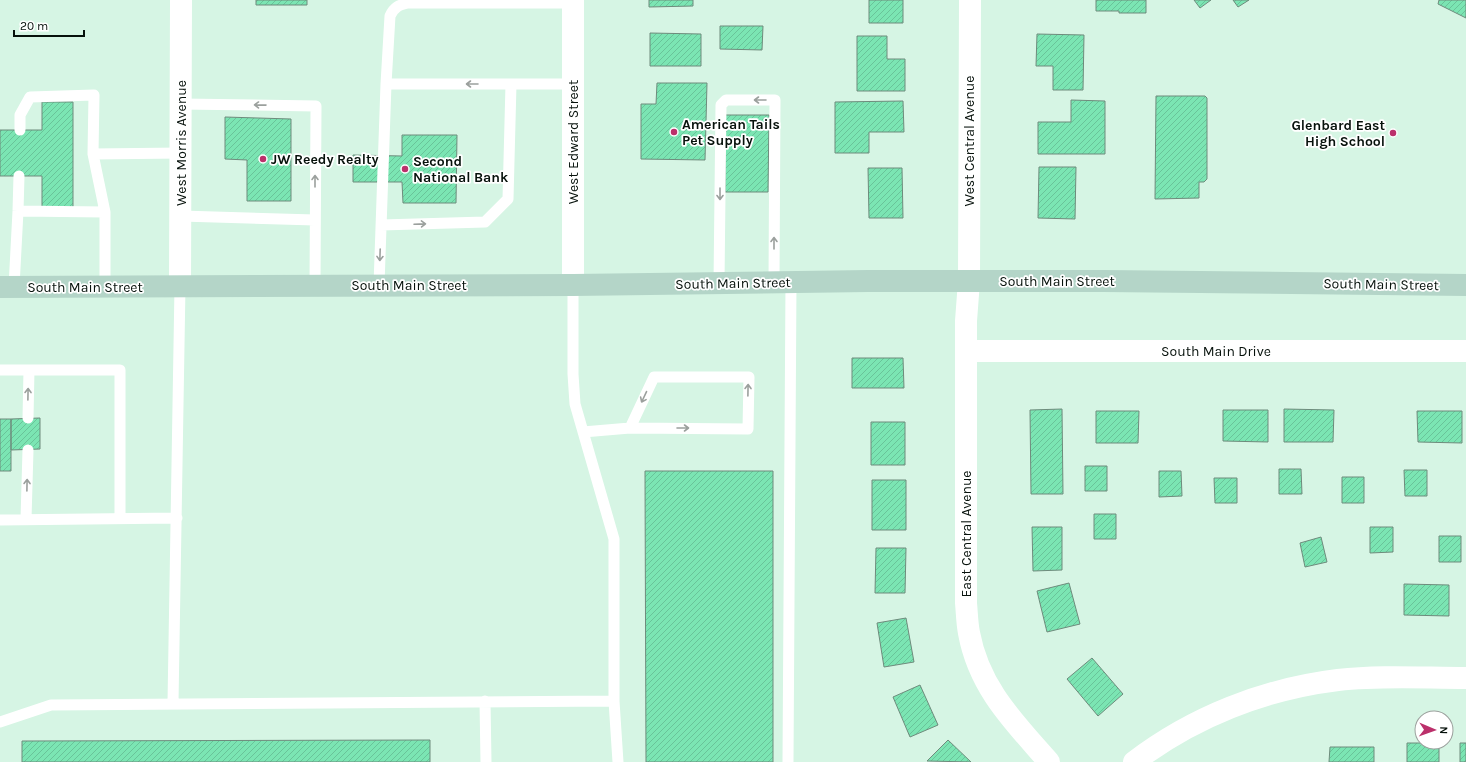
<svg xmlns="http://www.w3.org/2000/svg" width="1466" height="762" font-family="Karla,sans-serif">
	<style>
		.building { fill: url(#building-hatch); stroke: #6e8b7c }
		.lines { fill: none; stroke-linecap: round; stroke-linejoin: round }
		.lane { stroke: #fff; stroke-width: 11 }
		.street { stroke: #fff; stroke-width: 22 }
		.secondary { stroke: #b4d5c8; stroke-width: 22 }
		.oneway { stroke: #9ba09d }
		.poi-dot { fill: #bb306b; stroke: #fff; stroke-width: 1.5 }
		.labels { text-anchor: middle; stroke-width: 3.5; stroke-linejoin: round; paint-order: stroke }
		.poi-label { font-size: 14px; font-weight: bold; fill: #06110b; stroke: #fff; text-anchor: start }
		.street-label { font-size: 14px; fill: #06110b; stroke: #fff }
	</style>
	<defs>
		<pattern id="building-hatch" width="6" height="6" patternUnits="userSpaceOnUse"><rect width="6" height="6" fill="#7be5b3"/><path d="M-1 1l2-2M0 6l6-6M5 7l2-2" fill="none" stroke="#69c399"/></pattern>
	</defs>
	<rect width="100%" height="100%" fill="#d6f5e4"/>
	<path class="building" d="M 256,0 L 307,0 L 307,5 L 256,5 Z
		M 649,0 L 693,0 L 693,6 L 649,7 Z
		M 869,0 L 903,0 L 903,23 L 869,23 Z
		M 1096,0 L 1146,0 L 1146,13 L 1119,13 L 1119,11 L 1096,11 Z
		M 1194,0 L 1211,0 L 1200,8 Z
		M 1233,0 L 1249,0 L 1238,7 Z
		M 1439,0 L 1466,0 L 1466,18 L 1438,4 Z
		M 720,26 L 763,26 L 762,50 L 720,49 Z
		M 650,33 L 701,34 L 701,66 L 650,66 Z
		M 1037,34 L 1084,35 L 1083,90 L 1053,90 L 1053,66 L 1036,66 Z
		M 857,36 L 887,36 L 887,59 L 905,59 L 905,91 L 857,91 Z
		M 657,83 L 707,83 L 705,160 L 641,159 L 641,104 L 656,104 Z
		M 1156,96 L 1205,96 L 1207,98 L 1207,179 L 1204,182 L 1199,182 L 1199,198 L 1155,199 Z
		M 1071,100 L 1105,101 L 1105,154 L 1038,154 L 1038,122 L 1071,122 Z
		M 903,101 L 904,132 L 869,132 L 869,153 L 835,153 L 835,102 Z
		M 42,102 L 73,102 L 73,207 L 42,207 L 42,176 L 0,176 L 0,130 L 42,130 Z
		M 725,115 L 769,115 L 768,192 L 725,192 Z
		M 225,117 L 291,119 L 291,201 L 247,201 L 247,160 L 225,159 Z
		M 402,135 L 457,135 L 456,203 L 403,203 L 402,182 L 353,182 L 353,155 L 402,156 Z
		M 1039,167 L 1076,167 L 1075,219 L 1038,218 Z
		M 868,168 L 902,168 L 903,218 L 869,218 Z
		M 852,358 L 903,358 L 904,388 L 852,388 Z
		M 1062,409 L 1063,494 L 1031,494 L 1030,410 Z
		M 1284,409 L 1334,410 L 1333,442 L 1284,442 Z
		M 1223,410 L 1268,410 L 1268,442 L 1223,441 Z
		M 1096,411 L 1139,411 L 1138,443 L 1096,443 Z
		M 1417,411 L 1462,411 L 1462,443 L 1418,442 Z
		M 40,418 L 40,449 L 11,450 L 11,419 Z
		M 0,419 L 11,419 L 11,471 L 0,471 Z
		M 871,422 L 905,422 L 905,465 L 871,465 Z
		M 1085,466 L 1107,466 L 1107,491 L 1085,491 Z
		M 1279,469 L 1301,469 L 1302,494 L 1279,494 Z
		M 1404,470 L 1427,470 L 1427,496 L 1405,496 Z
		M 645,471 L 773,471 L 773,762 L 646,762 Z
		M 1159,471 L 1181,471 L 1182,496 L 1159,497 Z
		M 1342,477 L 1364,477 L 1364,503 L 1342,503 Z
		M 1214,478 L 1237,478 L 1237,503 L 1215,503 Z
		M 872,480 L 906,480 L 906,530 L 872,530 Z
		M 1094,514 L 1116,514 L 1116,539 L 1094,539 Z
		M 1032,527 L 1062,527 L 1062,570 L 1033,571 Z
		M 1370,527 L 1393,527 L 1393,552 L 1370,553 Z
		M 1439,536 L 1461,536 L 1461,562 L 1439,562 Z
		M 1321,537 L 1327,562 L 1305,567 L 1300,543 Z
		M 876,548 L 906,548 L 905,593 L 875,593 Z
		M 1069,583 L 1080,624 L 1047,632 L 1037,591 Z
		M 1404,584 L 1449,585 L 1449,616 L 1404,615 Z
		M 906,618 L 914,662 L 884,667 L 877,623 Z
		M 1092,658 L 1123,694 L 1098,716 L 1067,679 Z
		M 920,685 L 938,725 L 910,737 L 893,697 Z
		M 430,740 L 430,762 L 22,762 L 22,741 Z
		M 948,740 L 971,762 L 927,761 Z
		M 1407,743 L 1439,743 L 1439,762 L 1407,762 Z
		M 1460,743 L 1466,743 L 1466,762 L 1460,762 Z
		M 1330,747 L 1374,747 L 1374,762 L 1329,762 Z"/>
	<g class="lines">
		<path class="lane" d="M 386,84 L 511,84
			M 181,104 L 316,106 L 315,286
			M 20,130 L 20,115 L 30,97 L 94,95 L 93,154 L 105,212 L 105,287
			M 93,154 L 181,153
			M 18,211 L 105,212
			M 181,216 L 315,220
			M 381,225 L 485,222 L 508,199 L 511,84 L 573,84
			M 719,283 L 721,105 L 726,100 L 775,100 L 774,282
			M 379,285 L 386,84 L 390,16 C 394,7 399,5 408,3 L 573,3
			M 14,287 L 18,211 L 19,176
			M 0,370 L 120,370 L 120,518
			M 28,418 L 29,370
			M 583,432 L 630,428 L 748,429 L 749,377 L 654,377 L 630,428
			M 26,519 L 28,450
			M 0,520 L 177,518
			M 485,701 L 486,762
			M 614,701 L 618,762
			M 173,703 L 180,286
			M 0,722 L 51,705 L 614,701 L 614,539 L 575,404 L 573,374 L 573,285
			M 788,762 L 791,282"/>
		<path class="street" d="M 970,0 L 969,281 L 966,321 L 966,603 C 967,613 967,623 969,633 C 979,688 1014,722 1049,762
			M 573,285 L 573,0
			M 180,286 L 181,0
			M 966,351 L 1466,351
			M 1134,762 C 1193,717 1264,689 1338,680 C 1380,675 1424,678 1466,678"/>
		<path class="secondary" d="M 0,287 L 573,285 L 868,281 L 1104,281 L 1466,285"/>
	</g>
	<defs><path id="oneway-shaft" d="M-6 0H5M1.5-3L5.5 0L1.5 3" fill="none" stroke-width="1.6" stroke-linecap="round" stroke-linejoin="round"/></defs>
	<g class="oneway">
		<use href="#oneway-shaft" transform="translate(472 84) rotate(180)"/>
		<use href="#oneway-shaft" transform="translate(760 100) rotate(180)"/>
		<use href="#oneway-shaft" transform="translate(260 105) rotate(-179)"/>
		<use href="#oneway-shaft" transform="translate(315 181) rotate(-90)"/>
		<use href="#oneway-shaft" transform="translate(720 194) rotate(90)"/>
		<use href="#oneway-shaft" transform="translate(420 224) rotate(-2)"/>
		<use href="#oneway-shaft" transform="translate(774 243) rotate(-90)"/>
		<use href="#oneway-shaft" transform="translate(380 255) rotate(92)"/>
		<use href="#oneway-shaft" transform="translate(748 390) rotate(-89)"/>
		<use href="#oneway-shaft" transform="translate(28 394) rotate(-89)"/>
		<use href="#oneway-shaft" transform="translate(644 397) rotate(115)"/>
		<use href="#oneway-shaft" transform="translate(683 428)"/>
		<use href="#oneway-shaft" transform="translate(27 485) rotate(-89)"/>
	</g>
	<g class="poi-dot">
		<circle cx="674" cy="132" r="4"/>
		<circle cx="1393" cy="133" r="4"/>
		<circle cx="263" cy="159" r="4"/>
		<circle cx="405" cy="169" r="4"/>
	</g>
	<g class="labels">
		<g class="poi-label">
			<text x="682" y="129">American Tails<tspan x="682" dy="16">Pet Supply</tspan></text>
			<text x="1385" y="130" text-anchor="end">Glenbard East<tspan x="1385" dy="16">High School</tspan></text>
			<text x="271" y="164">JW Reedy Realty</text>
			<text x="413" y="166">Second<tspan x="413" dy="16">National Bank</tspan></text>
		</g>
		<g class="street-label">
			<text transform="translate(969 141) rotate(-90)" y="5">West Central Avenue</text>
			<text transform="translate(573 142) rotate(-90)" y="5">West Edward Street</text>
			<text transform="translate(181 143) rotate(-90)" y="5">West Morris Avenue</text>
			<text x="1057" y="286">South Main Street</text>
			<text transform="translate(733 283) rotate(-1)" y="5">South Main Street</text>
			<text transform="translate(1381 284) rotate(1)" y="5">South Main Street</text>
			<text x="409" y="290">South Main Street</text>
			<text x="85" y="292">South Main Street</text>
			<text x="1216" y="356">South Main Drive</text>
			<text transform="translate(966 534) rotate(-90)" y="5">East Central Avenue</text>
		</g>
	</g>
	<g transform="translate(1434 730) rotate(92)"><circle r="19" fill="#ffffff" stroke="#9ba09d"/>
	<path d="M0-3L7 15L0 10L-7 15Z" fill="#bb306b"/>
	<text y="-6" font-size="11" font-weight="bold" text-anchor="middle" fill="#06110b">N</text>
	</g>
	<path d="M14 30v6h70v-6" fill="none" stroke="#06110b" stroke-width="2"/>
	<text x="20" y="30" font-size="12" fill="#06110b" stroke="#ffffff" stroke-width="3" paint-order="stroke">20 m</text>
</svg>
